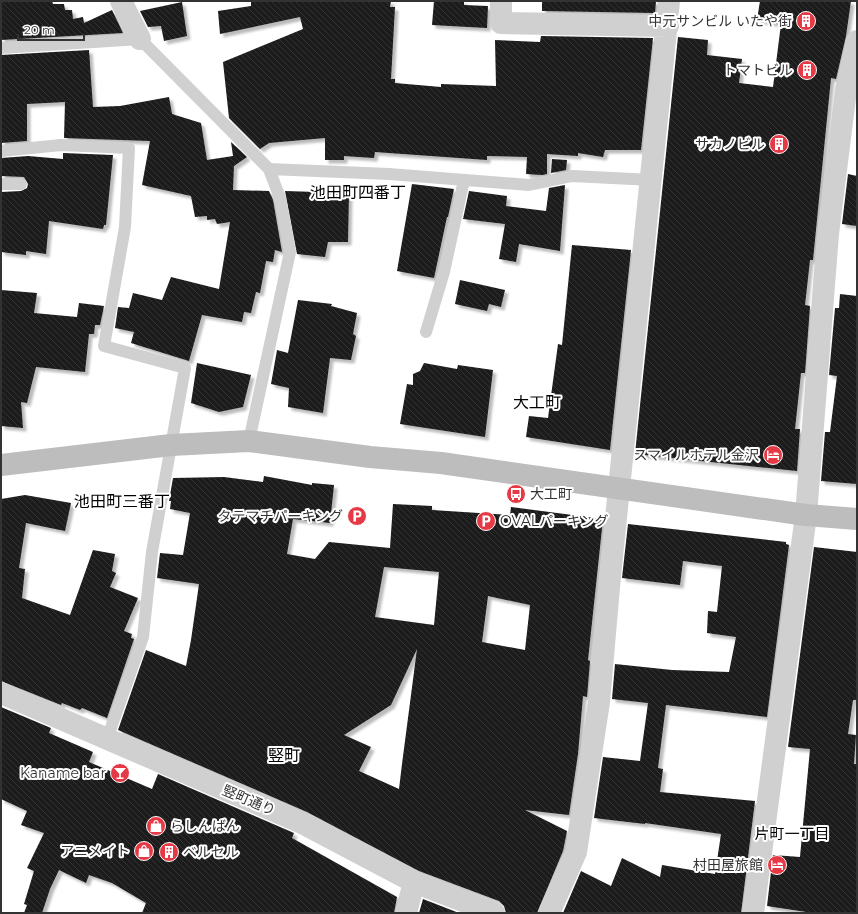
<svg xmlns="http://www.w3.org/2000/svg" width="858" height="914" font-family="Montserrat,'Noto Sans JP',sans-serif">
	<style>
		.building { fill: url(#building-back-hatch); fill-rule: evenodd; filter: url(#shadow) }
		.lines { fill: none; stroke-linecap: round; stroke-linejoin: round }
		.lane { stroke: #d0d0d0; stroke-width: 12 }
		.street { stroke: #d0d0d0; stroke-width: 22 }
		.secondary { stroke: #bdbdbd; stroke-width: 22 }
		.labels { text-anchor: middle; stroke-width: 4; stroke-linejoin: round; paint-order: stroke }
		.poi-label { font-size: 14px; fill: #333; stroke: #fff; text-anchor: end }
		.street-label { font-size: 14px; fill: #333; stroke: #fff }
		.neighbourhood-label { font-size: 15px; fill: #000; stroke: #fff }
		.quarter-label { font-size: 16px; fill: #000; stroke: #fff }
	</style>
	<defs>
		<pattern id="building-back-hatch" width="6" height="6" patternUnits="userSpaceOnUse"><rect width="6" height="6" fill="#1a1a1a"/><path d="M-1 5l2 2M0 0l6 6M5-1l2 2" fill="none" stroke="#333"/></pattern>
		<filter id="shadow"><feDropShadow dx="3.5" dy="3.5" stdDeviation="1" flood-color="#0004"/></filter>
	</defs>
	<rect width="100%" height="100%" fill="#fff"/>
	<path class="building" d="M 1,1 L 52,1 L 53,4 L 64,4 L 65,10 L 72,10 L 73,19 L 83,17 L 84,23 L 112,10 L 123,33 L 1,40 Z
		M 251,1 L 391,1 L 390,7 L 395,7 L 391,79 L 395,79 L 395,83 L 441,87 L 441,84 L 496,86 L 495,40 L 540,42 L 541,36 L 653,38 L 641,150 L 605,150 L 603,157 L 578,153 L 578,156 L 547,154 L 547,174 L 542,175 L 526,174 L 527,157 L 487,156 L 487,160 L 375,152 L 374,158 L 344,156 L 344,160 L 325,160 L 325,138 L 269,143 L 260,149 L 229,118 L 223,62 L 303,29 L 300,17 L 220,34 L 218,11 L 251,6 Z
		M 434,1 L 464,1 L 464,5 L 488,6 L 487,28 L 432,25 Z
		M 542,1 L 656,1 L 655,13 L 542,11 Z
		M 760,1 L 851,1 L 846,36 L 836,79 L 831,78 L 813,260 L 810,260 L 805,305 L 810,306 L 805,373 L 801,373 L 795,429 L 800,429 L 797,471 L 635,454 L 678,37 L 708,40 L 707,55 L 742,59 L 739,83 L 773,87 L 781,24 L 757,20 Z
		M 182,2 L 187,36 L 164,41 L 161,26 L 148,27 L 140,11 Z
		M 89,50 L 93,107 L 120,106 L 169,97 L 172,114 L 201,123 L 207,160 L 233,156 L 231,142 L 247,157 L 234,166 L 234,164 L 233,190 L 269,191 L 273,200 L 282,252 L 275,250 L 273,262 L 266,261 L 260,293 L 256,292 L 251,313 L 244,312 L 242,322 L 202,315 L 189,361 L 131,343 L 134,332 L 115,328 L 118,307 L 129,308 L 133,293 L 162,300 L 171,277 L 219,289 L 230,222 L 217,224 L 215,219 L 207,220 L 207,216 L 195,217 L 191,196 L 142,185 L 150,141 L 64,138 L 65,102 L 27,104 L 27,141 L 1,143 L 1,55 Z
		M 63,153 L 113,155 L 106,225 L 104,225 L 103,229 L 49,221 L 46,254 L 26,251 L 26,255 L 1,252 L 1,192 L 21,191 L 27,188 L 28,184 L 24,177 L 1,176 L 1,158 L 28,156 L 63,159 Z
		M 552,159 L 567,160 L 566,170 L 551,173 Z
		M 848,174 L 857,176 L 857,226 L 842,224 Z
		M 412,184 L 454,189 L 448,217 L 447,217 L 434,278 L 397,271 Z
		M 565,185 L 560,251 L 519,244 L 516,262 L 499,259 L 505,224 L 463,219 L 469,191 L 507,196 L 506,206 L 546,211 L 549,188 Z
		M 285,191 L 349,193 L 348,242 L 328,242 L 325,257 L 297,254 Z
		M 572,245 L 631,250 L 610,450 L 526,437 L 529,416 L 548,418 L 558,344 L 562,345 Z
		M 460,280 L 505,290 L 501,307 L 489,304 L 487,311 L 455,304 Z
		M 1,290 L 37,293 L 34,313 L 77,317 L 79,303 L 104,306 L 100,325 L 95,325 L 94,334 L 89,334 L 85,372 L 36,367 L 27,403 L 21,402 L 23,428 L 1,426 Z
		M 840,294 L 857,296 L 857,484 L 821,481 L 825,432 L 830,432 L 837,376 L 829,375 L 835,308 L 839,308 Z
		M 298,300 L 332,304 L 331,306 L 357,313 L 353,334 L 356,336 L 351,360 L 330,358 L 323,413 L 288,407 L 289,388 L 271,384 L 277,350 L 288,353 Z
		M 197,363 L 251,375 L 243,407 L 219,412 L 191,403 Z
		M 424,363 L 457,369 L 458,365 L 493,370 L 485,437 L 400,424 L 407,384 L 413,385 L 413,374 L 420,371 Z
		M 264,476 L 312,485 L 312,483 L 334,485 L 330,523 L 293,519 L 287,554 L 315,559 L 329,542 L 390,548 L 393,504 L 432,506 L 432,510 L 510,515 L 511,507 L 603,519 L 588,660 L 590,661 L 587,697 L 583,696 L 578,754 L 569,815 L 525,810 L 567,831 L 563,851 L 537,913 L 506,913 L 504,906 L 499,901 L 419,871 L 307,812 L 118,730 L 146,650 L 186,666 L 191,640 L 199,584 L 157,578 L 160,553 L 183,555 L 190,513 L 170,509 L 171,501 L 169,501 L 173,478 L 224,477 L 263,482 ZM 384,567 L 439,572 L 434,625 L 375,617 ZM 488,596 L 530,605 L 525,650 L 482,642 ZM 417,649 L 402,764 L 399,789 L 359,771 L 371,747 L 344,735 L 391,705 Z
		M 25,495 L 71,503 L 65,531 L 26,523 L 19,568 L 25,569 L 22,598 L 70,615 L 93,550 L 115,554 L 112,571 L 116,573 L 110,587 L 138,598 L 124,631 L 132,634 L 131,638 L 134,639 L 107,718 L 82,708 L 80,710 L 62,703 L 61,705 L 1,681 L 1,499 Z
		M 628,524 L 786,542 L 786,544 L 789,545 L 767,717 L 666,705 L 658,768 L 663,769 L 660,792 L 755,801 L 741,913 L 563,913 L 581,871 L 611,886 L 622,858 L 660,877 L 662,865 L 715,874 L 721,834 L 645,823 L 645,824 L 594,818 L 603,757 L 640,761 L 648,703 L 612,699 L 615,664 L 672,670 L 729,672 L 736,637 L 707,633 L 708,611 L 717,612 L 722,566 L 683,561 L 680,585 L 622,578 Z
		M 814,547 L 857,552 L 857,700 L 853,700 L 848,734 L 856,735 L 854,764 L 857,764 L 857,913 L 813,913 L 767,906 L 773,855 L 800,857 L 810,749 L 788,747 Z
		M 1,707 L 51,728 L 49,733 L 93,752 L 89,762 L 152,789 L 158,774 L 294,833 L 292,838 L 397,897 L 394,913 L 142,913 L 146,903 L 112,883 L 89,875 L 86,883 L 59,870 L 50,889 L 42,913 L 24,913 L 27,905 L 24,904 L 34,871 L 27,868 L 44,833 L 21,825 L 27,811 L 1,799 Z
		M 423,899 L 459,913 L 419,913 Z"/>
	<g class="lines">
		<path class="lane" d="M 1,48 L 140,39 L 269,169 L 280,198 L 290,252 L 249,441
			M 1,151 L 61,145 L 129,148 L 125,227 L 104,346 L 185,368 L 152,552 L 143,637 L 107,739
			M 269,169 L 389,174 L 529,185 L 572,176 L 652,180
			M 1,184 L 21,184
			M 426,332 L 444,272 L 464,180"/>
		<path class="street" d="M 121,1 L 140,39
			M 501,1 L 501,23 L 668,26
			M 1,693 L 302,823 L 414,882 L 494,913
			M 406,913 L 414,882
			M 549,913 L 576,852 L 599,702 L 610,576 L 669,1
			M 753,913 L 806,515 L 828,234 L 846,90 L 857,41"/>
		<path class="secondary" d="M 1,465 L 171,445 L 249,441 L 370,457 L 441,463 L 806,515 L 857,519"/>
	</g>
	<defs>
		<symbol id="building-disc" viewBox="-11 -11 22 22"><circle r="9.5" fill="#e63946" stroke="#fff"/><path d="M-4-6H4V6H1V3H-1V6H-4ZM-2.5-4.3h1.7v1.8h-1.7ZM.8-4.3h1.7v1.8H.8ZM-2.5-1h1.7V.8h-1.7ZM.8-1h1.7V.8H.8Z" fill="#fff"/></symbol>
		<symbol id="hotel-disc" viewBox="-11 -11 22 22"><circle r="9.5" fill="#e63946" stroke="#fff"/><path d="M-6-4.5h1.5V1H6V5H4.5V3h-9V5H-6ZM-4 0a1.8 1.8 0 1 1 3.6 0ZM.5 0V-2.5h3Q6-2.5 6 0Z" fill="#fff"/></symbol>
		<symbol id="bus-disc" viewBox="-11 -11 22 22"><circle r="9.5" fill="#e63946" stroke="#fff"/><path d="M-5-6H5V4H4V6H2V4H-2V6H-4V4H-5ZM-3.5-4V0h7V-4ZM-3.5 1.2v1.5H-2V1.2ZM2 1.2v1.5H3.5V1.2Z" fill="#fff"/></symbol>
		<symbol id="parking-disc" viewBox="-11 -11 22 22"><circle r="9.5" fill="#e63946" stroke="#fff"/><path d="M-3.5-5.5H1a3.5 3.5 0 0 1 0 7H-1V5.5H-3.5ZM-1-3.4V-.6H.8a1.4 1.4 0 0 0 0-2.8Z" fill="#fff"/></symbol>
		<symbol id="bar-disc" viewBox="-11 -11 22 22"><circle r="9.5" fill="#e63946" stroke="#fff"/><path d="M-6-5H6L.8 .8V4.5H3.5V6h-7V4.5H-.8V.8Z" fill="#fff"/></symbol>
		<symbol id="shop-disc" viewBox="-11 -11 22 22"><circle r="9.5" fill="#e63946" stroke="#fff"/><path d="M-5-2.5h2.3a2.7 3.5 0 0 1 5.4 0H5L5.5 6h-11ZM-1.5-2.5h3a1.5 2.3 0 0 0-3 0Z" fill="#fff"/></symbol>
	</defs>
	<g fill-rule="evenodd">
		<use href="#building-disc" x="795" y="10" width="22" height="22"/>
		<use href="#building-disc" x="796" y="59" width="22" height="22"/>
		<use href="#building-disc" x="768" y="133" width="22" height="22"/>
		<use href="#hotel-disc" x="762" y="444" width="22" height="22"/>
		<use href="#bus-disc" x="505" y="483" width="22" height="22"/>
		<use href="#parking-disc" x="346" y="505" width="22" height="22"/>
		<use href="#parking-disc" x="475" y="510" width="22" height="22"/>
		<use href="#bar-disc" x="109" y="762" width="22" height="22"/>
		<use href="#shop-disc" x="145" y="815" width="22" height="22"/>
		<use href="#shop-disc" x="133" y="840" width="22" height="22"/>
		<use href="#building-disc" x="158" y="841" width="22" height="22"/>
		<use href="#hotel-disc" x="766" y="854" width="22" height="22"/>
	</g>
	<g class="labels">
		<g class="poi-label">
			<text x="792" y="26">中元サンビル いたや街</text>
			<text x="793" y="75">トマトビル</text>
			<text x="765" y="149">サカノビル</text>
			<text x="759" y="460">スマイルホテル金沢</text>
			<text x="530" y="499" text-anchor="start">大工町</text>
			<text x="343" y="521">タテマチパーキング</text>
			<text x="500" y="526" text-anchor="start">OVALパーキング</text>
			<text x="106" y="778">Kaname bar</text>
			<text x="170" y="831" text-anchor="start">らしんばん</text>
			<text x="130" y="856">アニメイト</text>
			<text x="183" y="857" text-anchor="start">ベルセル</text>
			<text x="763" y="870">村田屋旅館</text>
		</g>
		<g class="street-label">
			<text transform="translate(249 800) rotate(23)" y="5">竪町通り</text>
		</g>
		<g class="neighbourhood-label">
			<text x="792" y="839">片町一丁目</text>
		</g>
		<g class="quarter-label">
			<text x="358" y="198">池田町四番丁</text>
			<text x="537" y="408">大工町</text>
			<text x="122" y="507">池田町三番丁</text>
			<text x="284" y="761">竪町</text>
		</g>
	</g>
	<rect width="858" height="914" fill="none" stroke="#333333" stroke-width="4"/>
	<path d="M18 34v6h66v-6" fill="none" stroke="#333333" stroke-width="2"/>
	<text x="24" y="34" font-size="12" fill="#333333" stroke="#ffffff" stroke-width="3" paint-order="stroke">20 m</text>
</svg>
